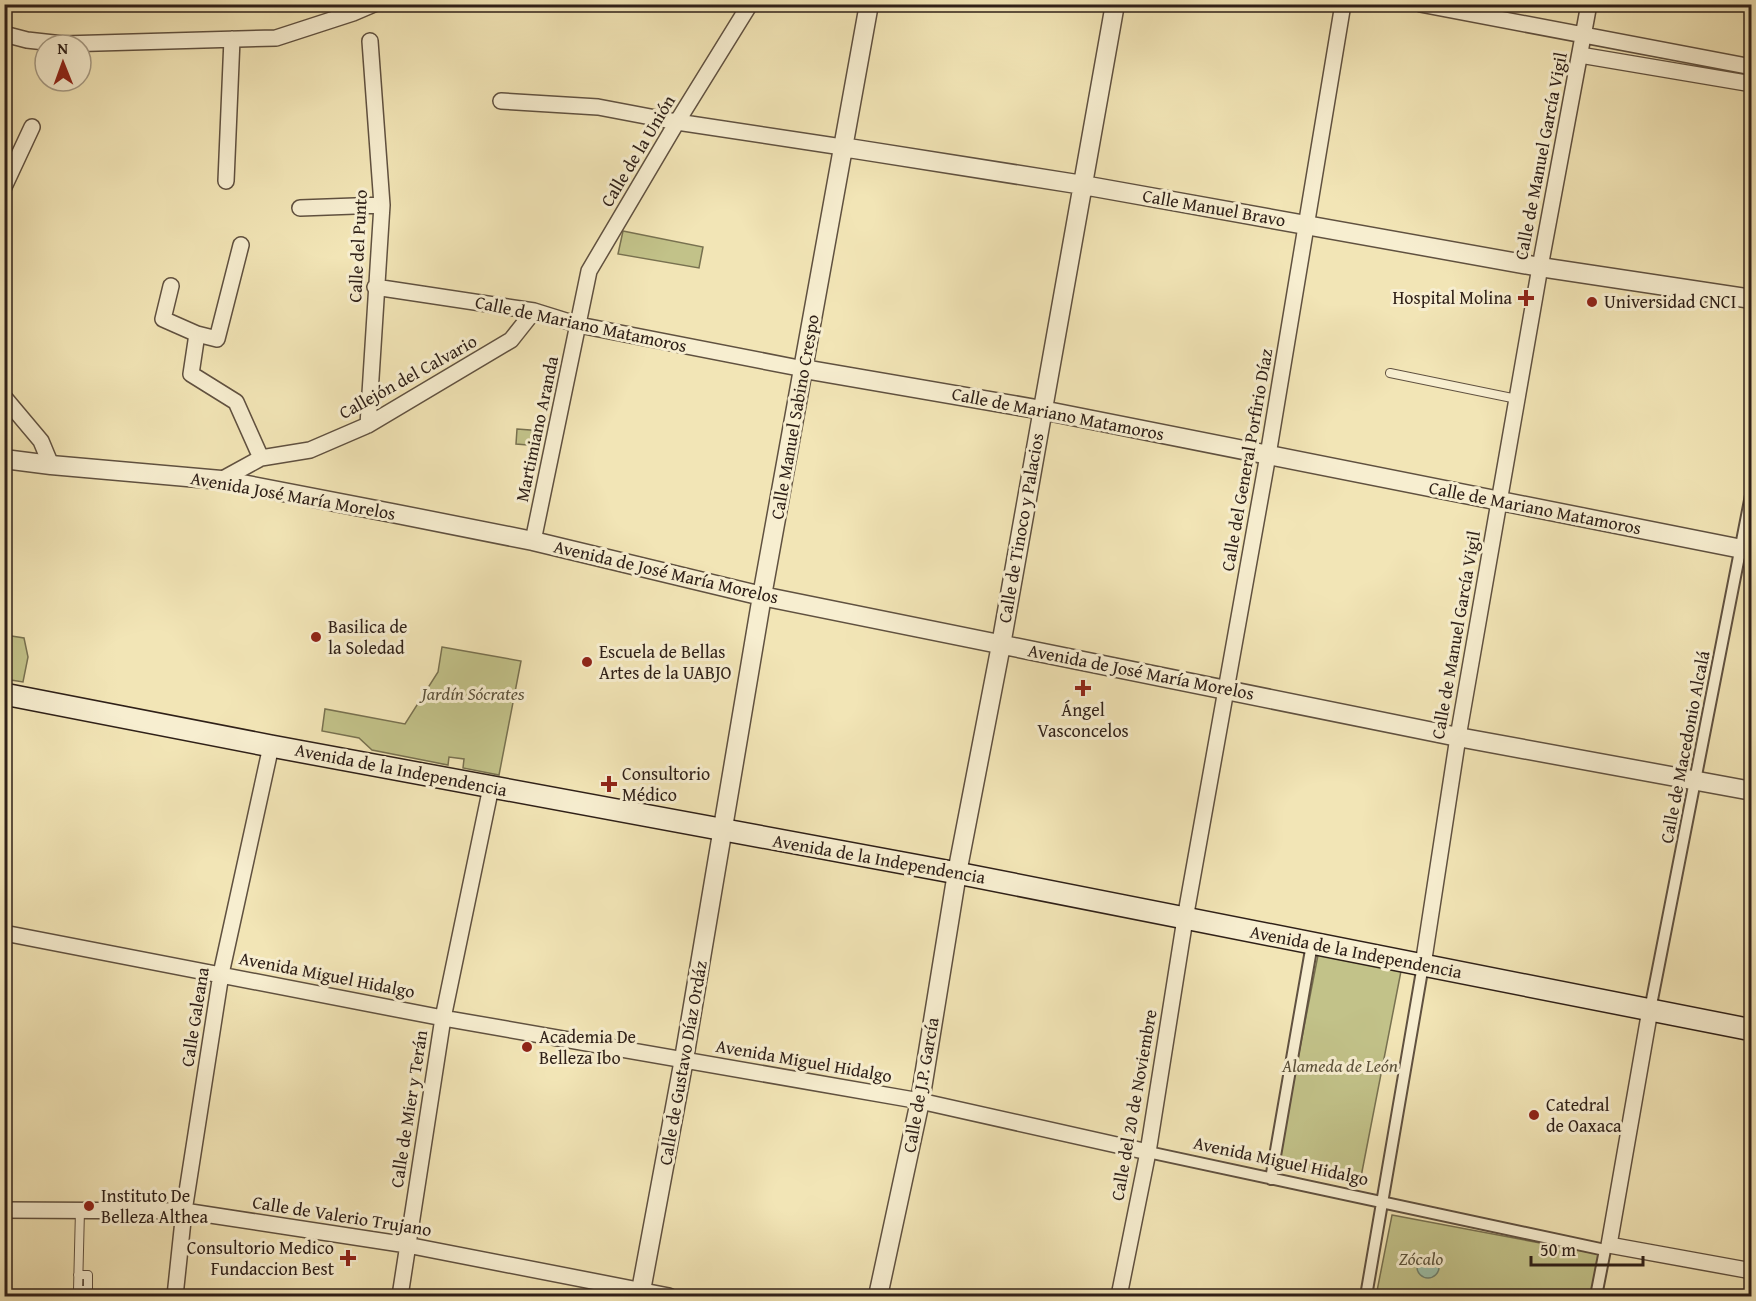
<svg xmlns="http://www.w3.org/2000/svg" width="1756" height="1301" font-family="'Gentium Book Plus',serif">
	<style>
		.green { fill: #c2c289; stroke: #787150; stroke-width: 1.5 }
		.water { fill: #9cc0a8; stroke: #70806e; stroke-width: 1.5 }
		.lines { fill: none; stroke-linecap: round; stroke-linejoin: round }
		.service-casing { stroke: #605140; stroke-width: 10 }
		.pedestrian-casing { stroke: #605140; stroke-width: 14 }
		.minor-casing { stroke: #605140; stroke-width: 18 }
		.tertiary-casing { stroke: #605140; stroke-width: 21 }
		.secondary-casing { stroke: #2f2018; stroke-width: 24 }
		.service { stroke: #f7eed0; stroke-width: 8 }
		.pedestrian { stroke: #f7eed0; stroke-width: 10 }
		.minor { stroke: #f7eed0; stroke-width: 15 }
		.tertiary { stroke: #f7eed0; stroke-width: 18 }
		.secondary { stroke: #f7eed0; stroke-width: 21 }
		.poi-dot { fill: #8f2418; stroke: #f7eed0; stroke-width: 2 }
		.labels { text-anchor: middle; stroke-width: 6; stroke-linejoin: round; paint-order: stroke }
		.street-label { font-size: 18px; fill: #2f2018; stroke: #f7eed0 }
		.poi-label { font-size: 18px; fill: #2f2018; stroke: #f7eed0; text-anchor: start }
		.park-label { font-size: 18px; font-style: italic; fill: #5b513a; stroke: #f7eed0 }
	</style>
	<rect width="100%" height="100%" fill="#f2e5b6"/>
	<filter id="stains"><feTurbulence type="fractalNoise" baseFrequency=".00333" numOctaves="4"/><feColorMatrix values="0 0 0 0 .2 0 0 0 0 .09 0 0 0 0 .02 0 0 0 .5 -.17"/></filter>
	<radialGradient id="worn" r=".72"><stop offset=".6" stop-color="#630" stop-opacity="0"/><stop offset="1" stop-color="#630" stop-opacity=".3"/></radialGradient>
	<path class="green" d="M 623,231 L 703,247 L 699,268 L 618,254 Z
		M 517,429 L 543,431 L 540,446 L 516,444 Z
		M 5,635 L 24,638 L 28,657 L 23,682 L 5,679 Z
		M 442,647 L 521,661 L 499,775 L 463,768 L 464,759 L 449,757 L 448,765 L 372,750 L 359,738 L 322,731 L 325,709 L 405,724 L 438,672 Z
		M 1319,950 L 1402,966 L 1360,1182 L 1277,1166 Z
		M 1392,1215 L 1599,1254 L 1591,1296 L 1376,1296 Z"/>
	<path class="water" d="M1417 1267a11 11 0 1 1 22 0a11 11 0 1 1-22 0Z"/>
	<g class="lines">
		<defs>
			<path id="service" d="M 1390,373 L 1517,399
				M 78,1275 L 88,1275 L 88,1290 L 78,1290 L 80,1210"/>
			<path id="pedestrian" d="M 1650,1010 L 1752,490
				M 1148,1152 L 1605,1250 L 1609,1245
				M 1271,1179 L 1312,944
				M 1366,1296 L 1423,965
				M 1596,1296 L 1605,1250"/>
			<path id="minor" d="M 1420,4 L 1752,67
				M 4,34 L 27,40 L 63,44 L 276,38 L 353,13 L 374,4
				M 1580,55 L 1752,84
				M 501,101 L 598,107 L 677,122 L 842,147
				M 226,181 L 232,39
				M 4,187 L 32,127
				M 300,208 L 382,205
				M 171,286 L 163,319 L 197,334 L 217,339 L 241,245
				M 375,287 L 534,311 L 579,325 L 804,369
				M 197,334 L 191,374 L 236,402 L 261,458
				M 4,397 L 41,441 L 51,465
				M 368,425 L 382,205 L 370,41
				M 221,480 L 261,458 L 310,450 L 368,425 L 511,340 L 534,311
				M 533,541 L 589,271 L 677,122 L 750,4
				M 4,933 L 443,1018 L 920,1101 L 1148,1152
				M 1423,965 L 1458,737 L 1540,267 L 1589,4
				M 1650,1010 L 1609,1245 L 1752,1271
				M 4,1210 L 184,1211 L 407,1245 L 669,1296
				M 175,1296 L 184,1211 L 221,974 L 271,746
				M 400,1296 L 443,1018 L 491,787
				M 1119,1296 L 1148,1152 L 1185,919 L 1268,455 L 1343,4"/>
			<path id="tertiary" d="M 842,147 L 1083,185 L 1540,267 L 1752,299
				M 804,369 L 1042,410 L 1752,551
				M 4,459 L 51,465 L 221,480 L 392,513 L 533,541 L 762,596 L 1458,737 L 1752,791
				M 640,1296 L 684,1059 L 762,596 L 869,4
				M 878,1296 L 920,1101 L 957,873 L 1001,645 L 1115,4"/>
			<path id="secondary" d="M 4,694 L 271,746 L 957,873 L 1752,1030"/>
		</defs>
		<use href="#service" class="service-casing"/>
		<use href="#pedestrian" class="pedestrian-casing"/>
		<use href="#minor" class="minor-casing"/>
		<use href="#tertiary" class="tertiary-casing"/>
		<use href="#secondary" class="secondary-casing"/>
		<use href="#service" class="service"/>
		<use href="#pedestrian" class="pedestrian"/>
		<use href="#minor" class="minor"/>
		<use href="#tertiary" class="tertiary"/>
		<use href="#secondary" class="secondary"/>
	</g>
	<g class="poi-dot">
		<path d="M1523 289h6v6h6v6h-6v6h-6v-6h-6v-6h6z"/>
		<circle cx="1592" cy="302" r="6"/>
		<circle cx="316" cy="637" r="6"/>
		<circle cx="587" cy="662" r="6"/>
		<path d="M1080 679h6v6h6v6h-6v6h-6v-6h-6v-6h6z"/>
		<path d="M606 775h6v6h6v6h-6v6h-6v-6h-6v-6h6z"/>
		<circle cx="527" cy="1047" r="6"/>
		<circle cx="1534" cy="1115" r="6"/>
		<circle cx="89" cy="1206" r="6"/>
		<path d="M345 1249h6v6h6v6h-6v6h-6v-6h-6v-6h6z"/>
	</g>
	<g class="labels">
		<g class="street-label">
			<text transform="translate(638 151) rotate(-59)" y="6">Calle de la Unión</text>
			<text transform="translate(1541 156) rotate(-79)" y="6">Calle de Manuel García Vigil</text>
			<text transform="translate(1214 208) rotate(10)" y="6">Calle Manuel Bravo</text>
			<text transform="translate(358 246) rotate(-87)" y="6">Calle del Punto</text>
			<text transform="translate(581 324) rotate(12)" y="6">Calle de Mariano Matamoros</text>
			<text transform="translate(408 377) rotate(-29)" y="6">Callejón del Calvario</text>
			<text transform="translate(1058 414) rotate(11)" y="6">Calle de Mariano Matamoros</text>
			<text transform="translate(795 417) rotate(-80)" y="6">Calle Manuel Sabino Crespo</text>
			<text transform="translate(537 429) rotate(-78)" y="6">Martimiano Aranda</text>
			<text transform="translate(1247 460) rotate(-80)" y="6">Calle del General Porfirio Díaz</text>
			<text transform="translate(293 496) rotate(10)" y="6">Avenida José María Morelos</text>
			<text transform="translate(1535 508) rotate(11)" y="6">Calle de Mariano Matamoros</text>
			<text transform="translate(1021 528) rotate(-80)" y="6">Calle de Tinoco y Palacios</text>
			<text transform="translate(666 572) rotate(13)" y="6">Avenida de José María Morelos</text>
			<text transform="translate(1456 635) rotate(-80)" y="6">Calle de Manuel García Vigil</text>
			<text transform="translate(1141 672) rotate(11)" y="6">Avenida de José María Morelos</text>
			<text transform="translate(1685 747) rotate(-79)" y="6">Calle de Macedonio Alcalá</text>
			<text transform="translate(401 770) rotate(11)" y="6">Avenida de la Independencia</text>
			<text transform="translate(879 859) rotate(10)" y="6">Avenida de la Independencia</text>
			<text transform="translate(1356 952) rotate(11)" y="6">Avenida de la Independencia</text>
			<text transform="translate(327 975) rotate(11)" y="6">Avenida Miguel Hidalgo</text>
			<text transform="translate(195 1017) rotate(-81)" y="6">Calle Galeana</text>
			<text transform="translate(804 1061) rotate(10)" y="6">Avenida Miguel Hidalgo</text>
			<text transform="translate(683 1063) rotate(-80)" y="6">Calle de Gustavo Díaz Ordáz</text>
			<text transform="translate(921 1085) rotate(-80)" y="6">Calle de J.P. García</text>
			<text transform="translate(1134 1105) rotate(-80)" y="6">Calle del 20 de Noviembre</text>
			<text transform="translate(409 1109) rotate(-81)" y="6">Calle de Mier y Terán</text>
			<text transform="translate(1281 1161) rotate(12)" y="6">Avenida Miguel Hidalgo</text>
			<text transform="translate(342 1216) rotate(9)" y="6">Calle de Valerio Trujano</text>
		</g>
		<g class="poi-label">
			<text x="1512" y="304" text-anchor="end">Hospital Molina</text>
			<text x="1604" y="308">Universidad CNCI</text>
			<text x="328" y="633">Basilica de<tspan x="328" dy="21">la Soledad</tspan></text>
			<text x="599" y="658">Escuela de Bellas<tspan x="599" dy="21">Artes de la UABJO</tspan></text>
			<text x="1083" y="716" text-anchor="middle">Ángel<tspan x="1083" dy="21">Vasconcelos</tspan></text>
			<text x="622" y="780">Consultorio<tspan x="622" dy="21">Médico</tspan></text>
			<text x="539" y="1043">Academia De<tspan x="539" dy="21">Belleza Ibo</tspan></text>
			<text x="1546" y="1111">Catedral<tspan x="1546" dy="21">de Oaxaca</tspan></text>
			<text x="101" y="1202">Instituto De<tspan x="101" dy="21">Belleza Althea</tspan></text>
			<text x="334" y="1254" text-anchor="end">Consultorio Medico<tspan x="334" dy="21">Fundaccion Best</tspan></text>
		</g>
		<g class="park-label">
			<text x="473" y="700">Jardín Sócrates</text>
			<text x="1340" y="1072">Alameda de León</text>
			<text x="1421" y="1265">Zócalo</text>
		</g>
	</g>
	<rect width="1756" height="1301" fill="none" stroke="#f2e5b6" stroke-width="24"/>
	<rect x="6" y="6" width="1744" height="1289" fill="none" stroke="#2f2018" stroke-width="3"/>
	<rect x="12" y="12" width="1732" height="1277" fill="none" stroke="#2f2018" stroke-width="1.5"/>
	<g transform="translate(63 63) rotate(359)"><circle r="28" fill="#f7eed0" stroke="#a79c86" stroke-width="1.5"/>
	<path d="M0-4.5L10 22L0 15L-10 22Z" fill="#8f2418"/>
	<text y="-9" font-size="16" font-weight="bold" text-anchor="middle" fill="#2f2018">N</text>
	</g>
	<path d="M1531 1256v9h112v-9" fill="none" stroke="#2f2018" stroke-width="3"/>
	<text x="1540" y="1256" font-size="18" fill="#2f2018" stroke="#f7eed0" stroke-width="4.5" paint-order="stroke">50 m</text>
	<rect width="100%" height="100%" filter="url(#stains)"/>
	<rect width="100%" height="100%" fill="url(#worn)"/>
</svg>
